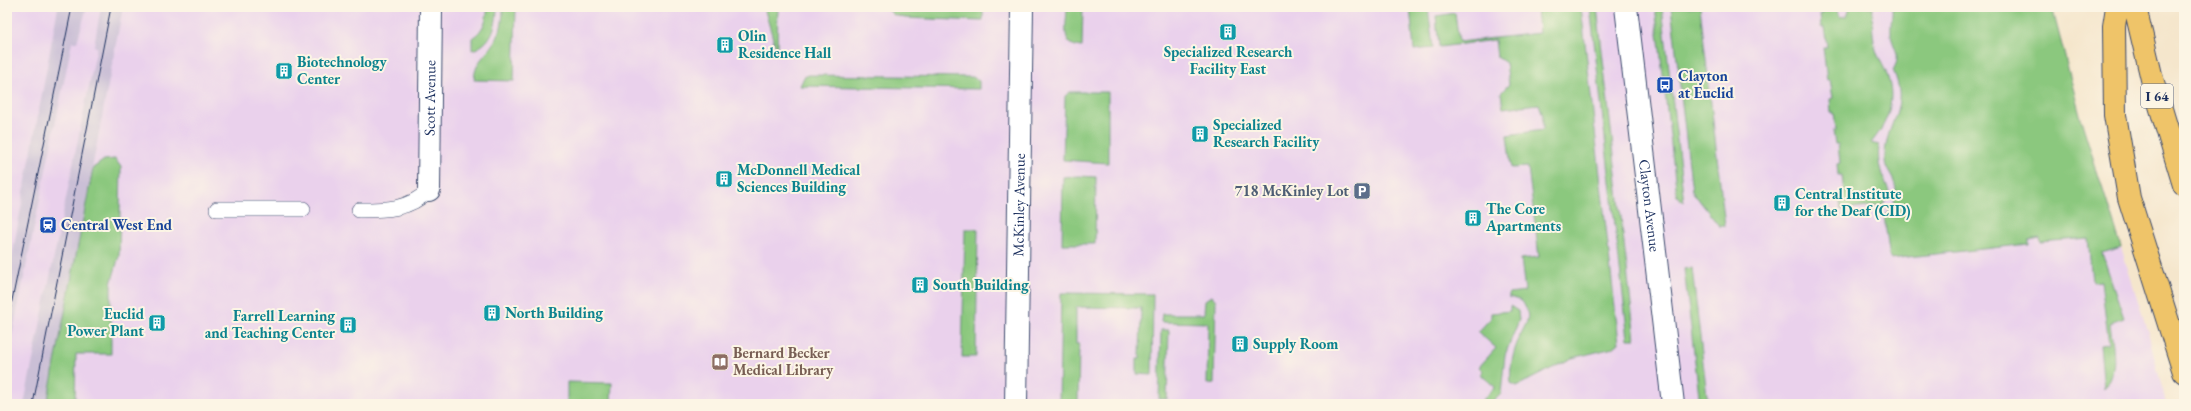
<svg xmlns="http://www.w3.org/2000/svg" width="2191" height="411" font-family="'EB Garamond',serif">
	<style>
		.built { fill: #ead1ec }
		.industrial { fill: #cabfd6 }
		.green { fill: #8bc87e; stroke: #537c6e }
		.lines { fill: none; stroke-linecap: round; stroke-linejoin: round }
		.service-casing { stroke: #3c4a6e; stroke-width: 16 }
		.minor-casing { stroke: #3c4a6e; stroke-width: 24 }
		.tertiary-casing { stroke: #3c4a6e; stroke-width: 24 }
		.motorway-casing { stroke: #3c4a6e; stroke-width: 24 }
		.service { stroke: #fff; stroke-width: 15 }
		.minor { stroke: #fff; stroke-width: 22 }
		.tertiary { stroke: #fff; stroke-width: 22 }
		.motorway { stroke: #efc469; stroke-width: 22 }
		.tram { stroke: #1b2f5e; stroke-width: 1 }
		.labels { text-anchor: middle; stroke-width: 4; stroke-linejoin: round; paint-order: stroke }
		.shield { fill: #fcf5e5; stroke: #5e6a86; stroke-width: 1 }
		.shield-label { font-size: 14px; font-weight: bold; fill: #1b2f5e }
		.culture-label { font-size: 15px; font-weight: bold; fill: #0d838f; stroke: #fcf5e5; text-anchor: start }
		.transit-label { font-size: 15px; font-weight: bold; fill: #164399; stroke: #fcf5e5; text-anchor: start }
		.street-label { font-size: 15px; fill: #1b2f5e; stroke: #fcf5e5 }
		.service-label { font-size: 15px; font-weight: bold; fill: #4e5e75; stroke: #fcf5e5; text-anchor: end }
		.education-label { font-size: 15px; font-weight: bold; fill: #785e54; stroke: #fcf5e5; text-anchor: start }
	</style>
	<rect width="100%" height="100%" fill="#fcf5e5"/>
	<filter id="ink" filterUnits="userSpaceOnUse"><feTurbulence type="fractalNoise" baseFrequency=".025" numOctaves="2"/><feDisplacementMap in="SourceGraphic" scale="8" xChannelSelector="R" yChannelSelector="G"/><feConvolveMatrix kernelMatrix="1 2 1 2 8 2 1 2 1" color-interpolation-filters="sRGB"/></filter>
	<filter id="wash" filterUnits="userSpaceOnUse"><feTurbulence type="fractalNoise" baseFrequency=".012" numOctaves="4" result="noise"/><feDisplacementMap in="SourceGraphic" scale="16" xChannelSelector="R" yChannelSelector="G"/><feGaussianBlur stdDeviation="0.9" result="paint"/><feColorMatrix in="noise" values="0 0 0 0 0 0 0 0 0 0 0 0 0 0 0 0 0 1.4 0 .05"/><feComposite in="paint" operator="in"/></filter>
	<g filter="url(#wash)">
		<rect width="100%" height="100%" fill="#f5e6cc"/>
		<path class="built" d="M 7,7 L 2052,7 L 2083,126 L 2149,336 L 2166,404 L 7,404 Z"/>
		<path class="industrial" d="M 58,7 L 87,7 L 77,42 L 72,42 L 7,360 L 7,284 Z
			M 101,7 L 123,7 L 47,404 L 24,404 L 97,47 L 94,46 Z"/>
		<path class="green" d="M 488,7 L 497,7 C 497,26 491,45 472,50 L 472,38 C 484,30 486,21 488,7 Z
			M 503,7 L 516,7 L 514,81 L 474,80 C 475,58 489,55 497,38 C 502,28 503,17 503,7 Z
			M 764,7 L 778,7 L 777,53 Z
			M 885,7 L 983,7 L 983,21 L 905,18 L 894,15 Z
			M 1067,7 L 1083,7 L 1082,47 C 1059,46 1067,24 1067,7 Z
			M 1410,7 L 1428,7 L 1433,48 L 1414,50 Z
			M 1544,7 L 1581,7 L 1619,343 L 1613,348 L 1572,358 L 1517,386 L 1511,383 C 1509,370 1513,353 1518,341 C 1524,324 1534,320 1522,301 L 1509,297 L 1509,293 L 1525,291 L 1521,259 L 1539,257 L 1528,167 L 1511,168 L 1507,135 L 1543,130 L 1543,115 L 1539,104 L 1503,108 L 1501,93 L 1509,84 L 1506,63 L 1497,57 L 1495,40 L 1439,47 L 1436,16 L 1455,13 L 1459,42 L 1539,33 L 1537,8 Z
			M 1590,7 L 1597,7 L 1635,339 L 1628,339 Z
			M 1655,7 L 1662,7 L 1684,202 L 1677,196 Z
			M 1671,7 L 1700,7 L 1725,226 L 1719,226 L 1692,191 Z
			M 1822,7 L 1840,7 L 1837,12 L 1840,17 L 1847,16 L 1850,7 L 1873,7 C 1872,23 1872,38 1877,53 C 1880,62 1886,69 1888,78 C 1896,102 1887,124 1871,143 L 1879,145 C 1877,166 1881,173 1889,191 L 1884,205 L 1842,210 L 1840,195 L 1844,194 L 1842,175 L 1838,175 L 1837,164 L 1840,163 L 1838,144 L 1835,144 L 1833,131 L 1836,130 L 1834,113 L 1831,113 L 1830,99 L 1833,98 L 1830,80 L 1827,80 L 1823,47 L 1827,47 L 1824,27 L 1821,27 L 1820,14 L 1823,14 Z
			M 1892,7 L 2052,7 L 2083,126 L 2121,247 L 2102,253 L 2124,318 L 2110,323 C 2112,345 2120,370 2104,389 L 2100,345 L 2109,344 L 2101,281 L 2092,282 L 2088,238 L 2041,242 L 2040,238 L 2029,240 L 2029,244 L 1890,259 L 1884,216 C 1893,208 1899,193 1894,182 C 1889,170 1884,169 1885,154 C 1887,120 1910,108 1893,70 C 1903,53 1892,49 1891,33 C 1890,24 1893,16 1892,7 Z
			M 809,75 L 973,77 L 979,81 L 979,89 L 800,86 L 804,77 Z
			M 1070,92 L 1108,92 L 1108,163 L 1063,160 L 1065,96 Z
			M 115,159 L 121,167 L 119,256 L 111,284 L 111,354 L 76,354 L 75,404 L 47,404 L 93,168 L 104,160 Z
			M 1079,176 L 1096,177 L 1095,244 L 1062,244 L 1063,177 Z
			M 965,229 L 978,229 L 976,357 L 962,357 Z
			M 1692,268 L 1708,404 L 1700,404 L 1684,269 Z
			M 1061,293 L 1150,294 L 1153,295 L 1152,375 L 1137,374 L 1137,359 L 1140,359 L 1141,308 L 1076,307 L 1076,344 L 1079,344 L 1078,404 L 1059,404 Z
			M 1211,296 L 1216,300 L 1214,383 L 1207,384 L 1208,323 L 1161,322 L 1162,314 L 1204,314 L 1205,300 Z
			M 1510,306 L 1518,311 L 1519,320 L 1505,355 L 1501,394 L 1491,404 L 1479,404 L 1495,387 L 1480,374 L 1483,371 L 1479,367 L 1496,348 L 1478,332 L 1491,318 L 1491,313 L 1510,311 Z
			M 1161,330 L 1169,330 L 1167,399 L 1159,399 Z
			M 567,382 L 612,383 L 611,404 L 567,404 Z"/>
	</g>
	<g filter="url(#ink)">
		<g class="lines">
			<defs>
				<path id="service" d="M 217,209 L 303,209
					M 359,210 C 386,210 409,210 429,190"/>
				<g id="minor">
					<path id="s1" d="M 429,190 L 431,7"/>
					<path id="s2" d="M 1016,404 L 1022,7"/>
				</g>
				<g id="tertiary">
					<path id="s3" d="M 1626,7 L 1673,404"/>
				</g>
				<path id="motorway" d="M 2117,7 L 2114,26 L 2115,115 L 2129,198 L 2184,372
					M 2135,7 L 2152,79 L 2184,185"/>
			</defs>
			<use href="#service" class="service-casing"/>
			<use href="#minor" class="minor-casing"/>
			<use href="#tertiary" class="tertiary-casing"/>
			<use href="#motorway" class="motorway-casing"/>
			<use href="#service" class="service"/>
			<use href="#minor" class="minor"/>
			<use href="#tertiary" class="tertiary"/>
			<use href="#motorway" class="motorway"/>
			<path class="tram" d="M 7,325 L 72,7
				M 33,404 L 111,7"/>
		</g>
	</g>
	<defs>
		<symbol id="building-square" viewBox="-11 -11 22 22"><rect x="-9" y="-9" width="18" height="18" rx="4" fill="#0f9aa8" stroke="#fcf5e5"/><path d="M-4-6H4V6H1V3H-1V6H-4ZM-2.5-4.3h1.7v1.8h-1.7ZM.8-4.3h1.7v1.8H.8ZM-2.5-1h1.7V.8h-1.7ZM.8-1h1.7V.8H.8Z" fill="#fff"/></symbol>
		<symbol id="bus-square" viewBox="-11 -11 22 22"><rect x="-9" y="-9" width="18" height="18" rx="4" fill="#1a4fb4" stroke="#fcf5e5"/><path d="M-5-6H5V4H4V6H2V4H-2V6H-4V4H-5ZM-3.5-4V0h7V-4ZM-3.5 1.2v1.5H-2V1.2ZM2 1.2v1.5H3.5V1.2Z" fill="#fff"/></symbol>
		<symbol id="parking-square" viewBox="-11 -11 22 22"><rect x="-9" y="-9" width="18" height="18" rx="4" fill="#5c6f8a" stroke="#fcf5e5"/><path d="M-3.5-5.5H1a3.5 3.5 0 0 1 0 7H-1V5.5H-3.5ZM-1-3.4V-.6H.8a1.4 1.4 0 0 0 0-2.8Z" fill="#fff"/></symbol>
		<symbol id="station-square" viewBox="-11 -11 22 22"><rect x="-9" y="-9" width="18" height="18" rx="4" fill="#1a4fb4" stroke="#fcf5e5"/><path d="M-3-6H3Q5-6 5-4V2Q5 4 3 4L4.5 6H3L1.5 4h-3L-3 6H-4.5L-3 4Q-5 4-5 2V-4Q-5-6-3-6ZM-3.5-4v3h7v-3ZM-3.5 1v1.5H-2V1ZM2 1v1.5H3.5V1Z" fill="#fff"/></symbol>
		<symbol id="library-square" viewBox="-11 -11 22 22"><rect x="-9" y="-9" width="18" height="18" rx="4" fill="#8d6e63" stroke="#fcf5e5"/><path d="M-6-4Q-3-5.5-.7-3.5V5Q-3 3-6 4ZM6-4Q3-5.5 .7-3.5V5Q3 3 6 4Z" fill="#fff"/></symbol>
	</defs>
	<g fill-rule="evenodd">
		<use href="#building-square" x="1218" y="22" width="20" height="20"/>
		<use href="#building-square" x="715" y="35" width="20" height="20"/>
		<use href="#building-square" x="274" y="61" width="20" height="20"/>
		<use href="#bus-square" x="1655" y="75" width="20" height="20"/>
		<use href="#building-square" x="1190" y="124" width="20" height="20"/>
		<use href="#building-square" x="714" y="169" width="20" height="20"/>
		<use href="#parking-square" x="1352" y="181" width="20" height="20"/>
		<use href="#building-square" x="1772" y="193" width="20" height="20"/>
		<use href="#building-square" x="1463" y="208" width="20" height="20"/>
		<use href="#station-square" x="38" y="215" width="20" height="20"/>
		<use href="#building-square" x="910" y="275" width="20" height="20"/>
		<use href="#building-square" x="482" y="303" width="20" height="20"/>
		<use href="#building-square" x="147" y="313" width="20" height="20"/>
		<use href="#building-square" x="338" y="315" width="20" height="20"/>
		<use href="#building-square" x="1230" y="334" width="20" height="20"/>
		<use href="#library-square" x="710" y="352" width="20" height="20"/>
	</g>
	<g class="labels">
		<rect class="shield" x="2141" y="84" width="32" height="24" rx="3"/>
		<g class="shield-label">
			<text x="2157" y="101">I 64</text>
		</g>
		<g class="culture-label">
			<text x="738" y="41">Olin<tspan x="738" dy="17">Residence Hall</tspan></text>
			<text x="1228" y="57" text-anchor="middle">Specialized Research<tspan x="1228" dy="17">Facility East</tspan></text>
			<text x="297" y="67">Biotechnology<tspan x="297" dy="17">Center</tspan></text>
			<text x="1213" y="130">Specialized<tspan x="1213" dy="17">Research Facility</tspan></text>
			<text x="737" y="175">McDonnell Medical<tspan x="737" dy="17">Sciences Building</tspan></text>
			<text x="1795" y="199">Central Institute<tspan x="1795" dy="17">for the Deaf (CID)</tspan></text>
			<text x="1486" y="214">The Core<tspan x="1486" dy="17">Apartments</tspan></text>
			<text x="933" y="290">South Building</text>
			<text x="505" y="318">North Building</text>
			<text x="144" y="319" text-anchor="end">Euclid<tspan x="144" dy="17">Power Plant</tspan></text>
			<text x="335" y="321" text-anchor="end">Farrell Learning<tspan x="335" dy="17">and Teaching Center</tspan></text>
			<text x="1253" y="349">Supply Room</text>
		</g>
		<g class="transit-label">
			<text x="1678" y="81">Clayton<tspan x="1678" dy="17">at Euclid</tspan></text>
			<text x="61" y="230">Central West End</text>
		</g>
		<g class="street-label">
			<text dy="5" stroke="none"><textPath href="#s1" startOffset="92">Scott Avenue</textPath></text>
			<text dy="5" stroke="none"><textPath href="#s2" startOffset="199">McKinley Avenue</textPath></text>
			<text dy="5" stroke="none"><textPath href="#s3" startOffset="200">Clayton Avenue</textPath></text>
		</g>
		<g class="service-label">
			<text x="1349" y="196">718 McKinley Lot</text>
		</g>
		<g class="education-label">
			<text x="733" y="358">Bernard Becker<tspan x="733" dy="17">Medical Library</tspan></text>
		</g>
	</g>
	<rect width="2191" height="411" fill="none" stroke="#fcf5e5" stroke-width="24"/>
</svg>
